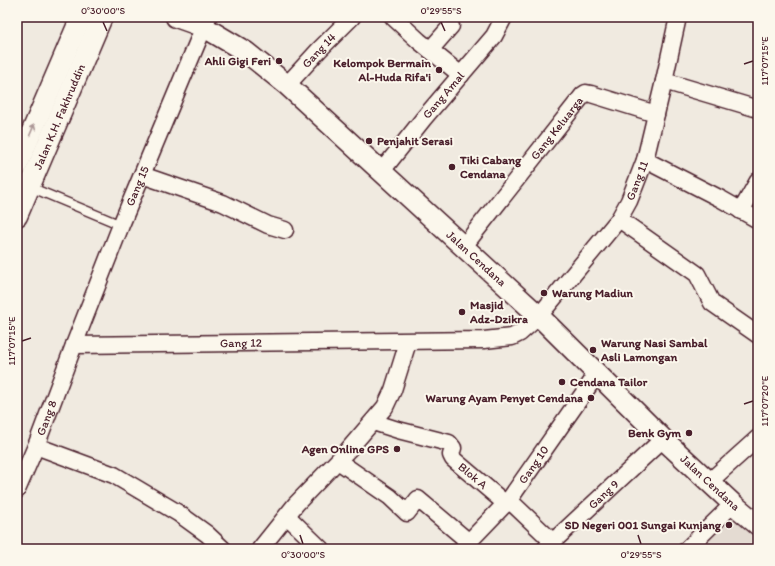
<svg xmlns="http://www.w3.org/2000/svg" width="775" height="566" font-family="Itim,sans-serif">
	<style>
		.built { fill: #e4dbd2 }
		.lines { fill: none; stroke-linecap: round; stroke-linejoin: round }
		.service-casing { stroke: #4a1f2b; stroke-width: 11 }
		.minor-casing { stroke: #4a1f2b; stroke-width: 19 }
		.tertiary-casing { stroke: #4a1f2b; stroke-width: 23 }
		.service { stroke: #fbf7ec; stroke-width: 8 }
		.minor { stroke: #fbf7ec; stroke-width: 16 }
		.tertiary { stroke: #fbf7ec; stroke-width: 20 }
		.oneway { stroke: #ab9695 }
		.ticks { fill: none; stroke: #4a1f2b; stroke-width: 1.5 }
		.poi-dot { fill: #4a1f2b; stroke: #fbf7ec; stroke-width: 1.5 }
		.labels { text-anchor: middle; stroke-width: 4; stroke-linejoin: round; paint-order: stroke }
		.street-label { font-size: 12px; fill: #4a1f2b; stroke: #fbf7ec }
		.poi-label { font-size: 12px; font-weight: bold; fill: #4a1f2b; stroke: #fbf7ec; text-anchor: end }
		.neatline { fill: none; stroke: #4a1f2b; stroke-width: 1.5 }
		.ticks-label { font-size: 10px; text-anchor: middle; fill: #4a1f2b }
	</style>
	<rect width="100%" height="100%" fill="#f0eae0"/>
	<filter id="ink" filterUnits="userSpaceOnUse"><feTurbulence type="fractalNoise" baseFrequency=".025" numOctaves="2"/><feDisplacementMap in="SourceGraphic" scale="8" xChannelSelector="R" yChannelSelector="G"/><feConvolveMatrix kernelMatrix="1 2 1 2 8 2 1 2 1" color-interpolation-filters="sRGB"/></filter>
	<g filter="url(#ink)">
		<path class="built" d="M 729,512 L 758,539 L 758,549 L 690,549 Z"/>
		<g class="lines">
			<defs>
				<path id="service" d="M 30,187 L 121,225"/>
				<g id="minor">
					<path d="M 393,17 L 419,41 L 461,75"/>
					<path d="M 430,50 L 451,26"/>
					<path d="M 664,81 L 758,109"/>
					<path id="s1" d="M 287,85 L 319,50 L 352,17"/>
					<path d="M 645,160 L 721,199 L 758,220"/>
					<path id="s2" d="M 381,172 L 424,118 L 494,36 L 504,17"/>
					<path d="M 142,175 L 223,203 L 268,225 L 285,230"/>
					<path d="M 741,211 L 758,181"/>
					<path d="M 619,219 L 697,274 L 712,303 L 758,335"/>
					<path id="s3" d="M 464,246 L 583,95 L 586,93 L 591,94 L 656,114"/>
					<path id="s4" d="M 74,345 L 484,340 L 512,337 L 520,333 L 539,316 L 619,219 L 629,201 L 645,160 L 664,81 L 678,17"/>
					<path id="s5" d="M 373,422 L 398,430 L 449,443 L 453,448 L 451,455 L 453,459 L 506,504"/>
					<path d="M 36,446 L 114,475 L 178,513 L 207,534 L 223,549"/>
					<path d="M 338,461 L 390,497 L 407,513 L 418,499 L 469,542"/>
					<path d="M 709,482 L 758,438"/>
					<path id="s6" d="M 17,490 L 36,446 L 74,345 L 121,225 L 208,17"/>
					<path d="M 509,500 L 553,542"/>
					<path d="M 287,516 L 321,549"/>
					<path d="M 260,549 L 296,504 L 348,450 L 385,407 L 393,390 L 408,342"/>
					<path id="s7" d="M 462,549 L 509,500 L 597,374"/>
					<path id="s8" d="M 545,549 L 663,439"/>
					<path d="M 687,549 L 733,504"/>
				</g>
				<g id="tertiary">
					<path id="s9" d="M 176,17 L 204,27 L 246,52 L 287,85 L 539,316 L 663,439 L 733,504 L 758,525"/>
					<path d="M 17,166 L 81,17"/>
					<path id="s10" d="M 17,216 L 102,17"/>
				</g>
			</defs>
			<use href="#service" class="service-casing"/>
			<use href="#minor" class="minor-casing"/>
			<use href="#tertiary" class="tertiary-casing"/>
			<use href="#service" class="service"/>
			<use href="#minor" class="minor"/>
			<use href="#tertiary" class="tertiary"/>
		</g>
		<defs><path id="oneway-shaft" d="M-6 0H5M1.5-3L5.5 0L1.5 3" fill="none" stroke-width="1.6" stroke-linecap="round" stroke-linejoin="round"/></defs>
		<use class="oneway" href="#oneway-shaft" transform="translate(32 130) rotate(-67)"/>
	</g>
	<path class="ticks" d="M 103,22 L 107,31M 441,22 L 445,31M 744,64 L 753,61M 22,341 L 31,338M 744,404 L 753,401M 300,535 L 303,544M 638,535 L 641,544"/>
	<g class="poi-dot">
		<circle cx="279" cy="61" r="4"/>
		<circle cx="439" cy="70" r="4"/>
		<circle cx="369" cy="141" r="4"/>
		<circle cx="452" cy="167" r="4"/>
		<circle cx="544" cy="293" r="4"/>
		<circle cx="462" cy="312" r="4"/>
		<circle cx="593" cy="350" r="4"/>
		<circle cx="562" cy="382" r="4"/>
		<circle cx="591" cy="398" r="4"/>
		<circle cx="689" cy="433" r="4"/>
		<circle cx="397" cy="449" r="4"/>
		<circle cx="729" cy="525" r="4"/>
	</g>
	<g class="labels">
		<g class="street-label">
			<text dy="4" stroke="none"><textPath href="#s1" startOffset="47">Gang 14</textPath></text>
			<text dy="4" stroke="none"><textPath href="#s2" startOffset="99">Gang Amal</textPath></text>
			<text dy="4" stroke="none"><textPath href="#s10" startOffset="108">Jalan K.H. Fakhruddin</textPath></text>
			<text dy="4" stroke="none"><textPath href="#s3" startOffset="150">Gang Keluarga</textPath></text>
			<text dy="4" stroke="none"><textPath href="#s4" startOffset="641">Gang 11</textPath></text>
			<text dy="4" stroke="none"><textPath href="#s6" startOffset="327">Gang 15</textPath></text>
			<text dy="4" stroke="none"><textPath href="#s9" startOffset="388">Jalan Cendana</textPath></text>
			<text dy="4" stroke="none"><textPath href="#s4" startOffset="167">Gang 12</textPath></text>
			<text dy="4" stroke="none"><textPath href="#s6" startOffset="78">Gang 8</textPath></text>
			<text dy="4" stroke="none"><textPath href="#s7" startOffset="111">Gang 10</textPath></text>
			<text dy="4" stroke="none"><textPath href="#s5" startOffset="123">Blok A</textPath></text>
			<text dy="4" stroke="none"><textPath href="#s9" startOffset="712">Jalan Cendana</textPath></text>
			<text dy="4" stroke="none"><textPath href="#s8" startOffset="80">Gang 9</textPath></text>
		</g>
		<g class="poi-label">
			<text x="271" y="65">Ahli Gigi Feri</text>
			<text x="431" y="67">Kelompok Bermain<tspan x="431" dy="14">Al-Huda Rifa'i</tspan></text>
			<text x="377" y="145" text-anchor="start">Penjahit Serasi</text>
			<text x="460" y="164" text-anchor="start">Tiki Cabang<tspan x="460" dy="14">Cendana</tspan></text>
			<text x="552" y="297" text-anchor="start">Warung Madiun</text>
			<text x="470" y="309" text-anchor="start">Masjid<tspan x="470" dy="14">Adz-Dzikra</tspan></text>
			<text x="601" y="347" text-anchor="start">Warung Nasi Sambal<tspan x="601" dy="14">Asli Lamongan</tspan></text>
			<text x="570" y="386" text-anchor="start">Cendana Tailor</text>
			<text x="583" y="402">Warung Ayam Penyet Cendana</text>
			<text x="681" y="437">Benk Gym</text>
			<text x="389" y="453">Agen Online GPS</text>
			<text x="721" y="529">SD Negeri 001 Sungai Kunjang</text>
		</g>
	</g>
	<rect width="775" height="566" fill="none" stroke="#fbf7ec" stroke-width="44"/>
	<rect x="22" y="22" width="731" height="522" class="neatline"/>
	<g class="ticks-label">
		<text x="103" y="14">0°30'00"S</text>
		<text x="441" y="14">0°29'55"S</text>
		<text transform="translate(764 61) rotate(-90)" y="4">117°07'15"E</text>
		<text transform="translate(11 341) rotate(-90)" y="4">117°07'15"E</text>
		<text transform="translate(764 401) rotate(-90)" y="4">117°07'20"E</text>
		<text x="303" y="558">0°30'00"S</text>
		<text x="641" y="558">0°29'55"S</text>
	</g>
</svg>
